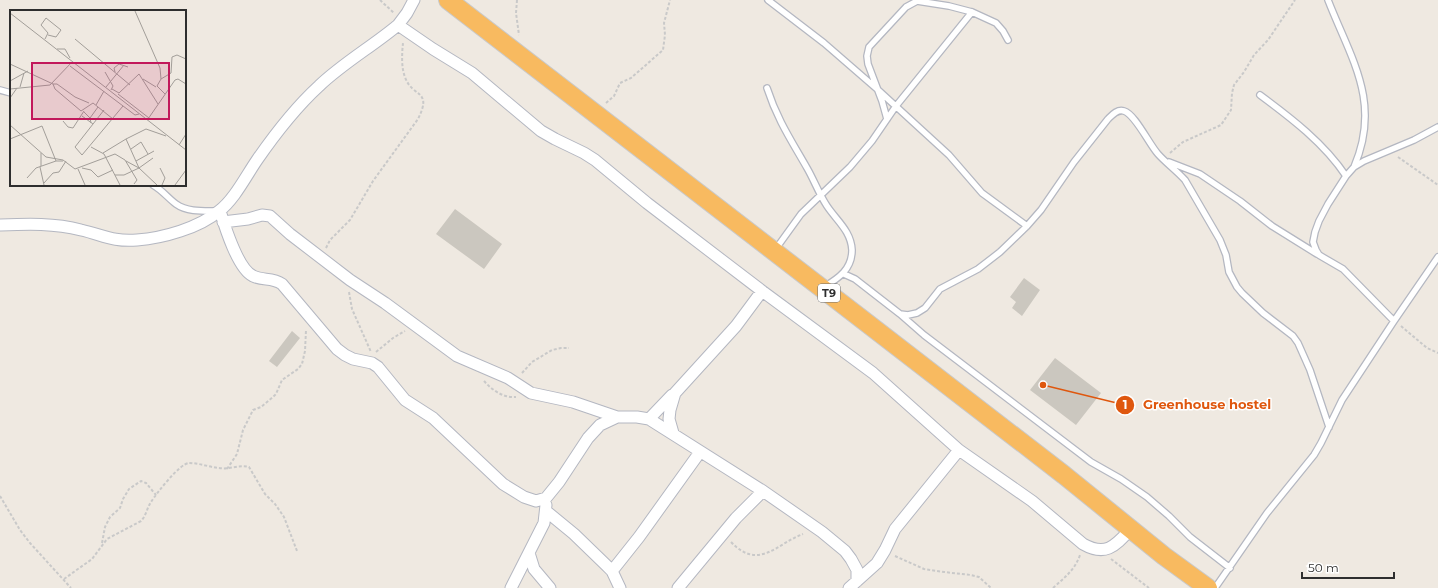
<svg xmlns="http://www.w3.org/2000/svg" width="1438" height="588" font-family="Montserrat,sans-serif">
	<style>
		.building { fill: #cbc7bf }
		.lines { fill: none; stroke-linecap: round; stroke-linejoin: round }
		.service-casing { stroke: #b4b7c1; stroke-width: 8 }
		.minor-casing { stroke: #b4b7c1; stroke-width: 13 }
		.trunk-casing { stroke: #c9c9c9; stroke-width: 20 }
		.path { stroke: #c9c9c9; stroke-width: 2; stroke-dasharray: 3 2; stroke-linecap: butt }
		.service { stroke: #fff; stroke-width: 5.5 }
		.minor { stroke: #fff; stroke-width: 11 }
		.trunk { stroke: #f8ba60; stroke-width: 18 }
		.labels { text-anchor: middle; stroke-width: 3; stroke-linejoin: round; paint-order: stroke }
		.shield { fill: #fff; stroke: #6d6d6d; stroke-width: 1 }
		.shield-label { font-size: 11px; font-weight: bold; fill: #2e2e2e }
		.inset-road { fill: none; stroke: #a29e99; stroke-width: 1 }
		.view { fill: #c2185b; fill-opacity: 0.15; stroke: #c2185b; stroke-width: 2 }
		.inset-edge { fill: none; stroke: #2e2e2e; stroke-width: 2 }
		.leader { fill: none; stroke: #df570e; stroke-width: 1.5 }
		.callout-dot { fill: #df570e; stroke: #fff; stroke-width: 1.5 }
		.mark-label { font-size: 12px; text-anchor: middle; font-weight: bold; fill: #fff }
		.callout-label { font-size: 13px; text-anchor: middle; font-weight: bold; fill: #df570e; stroke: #fff; stroke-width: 3; stroke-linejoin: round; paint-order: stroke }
	</style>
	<rect width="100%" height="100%" fill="#efe9e1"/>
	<path class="building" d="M 455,209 L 502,244 L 484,269 L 436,234 Z
		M 1024,278 L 1040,290 L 1022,316 L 1012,308 L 1016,302 L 1010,297 Z
		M 292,331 L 300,338 L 277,367 L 269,361 Z
		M 1055,358 L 1101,393 L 1076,425 L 1030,390 Z"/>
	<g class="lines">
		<defs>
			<path id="service" d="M 768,0 L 824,43 L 877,89 L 949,155 L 982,193 L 1027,226
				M 1328,0 C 1351,59 1382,102 1354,167
				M 767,88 C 777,119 791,140 807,168 C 814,180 819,194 827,206 C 837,221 851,231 852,250 C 852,269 839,278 824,287
				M 0,90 L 11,93
				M 1260,95 C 1291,118 1324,143 1346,176
				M 887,119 L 882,101 L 868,64 L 867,56 L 869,47 L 906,7 L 917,1 L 949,6 L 972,12 L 996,23 L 1003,31 L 1008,40
				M 1169,162 L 1200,174 L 1240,201 L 1272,226 L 1317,254
				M 153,185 C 162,190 168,198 176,204 C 187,212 203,211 217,211
				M 775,250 L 801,214 L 850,167 L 872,141 L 896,106 L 972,12
				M 844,274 L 855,279 L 900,314 L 908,315 L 917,313 L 925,308 L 940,289 L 978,269 L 1000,252 L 1027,226 L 1041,210 L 1074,162 L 1108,119 C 1112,115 1117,109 1124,111 C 1135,114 1149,144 1158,154 C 1166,163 1176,170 1185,180 L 1220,240 L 1226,255 L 1229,272 L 1237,287 L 1242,293 L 1263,313 L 1293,336 L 1298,343 L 1310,370 L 1329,427
				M 900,314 L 924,335 L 1091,462 L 1121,479 L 1147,497 L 1169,516 L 1190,537 L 1230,568
				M 1394,321 L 1343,269 L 1319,255 L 1316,250 L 1313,242 L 1315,232 L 1319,221 L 1328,204 L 1346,176 L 1354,167 L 1364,161 L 1414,140 L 1438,127
				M 1215,588 L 1267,513 L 1314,455 L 1321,443 L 1342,400 L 1394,321 L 1438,257"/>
			<path id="minor" d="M 398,25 L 433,49 L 472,73 L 541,131 L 555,139 L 584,153 L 595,160 L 647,203 L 762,291 L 873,373 L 959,450 L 1032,501 L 1083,544 C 1106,557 1115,546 1131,529
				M 220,211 C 225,227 238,269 253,276 C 263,281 272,277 282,284 L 337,349 L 345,355 L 353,359 L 372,363 L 378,367 L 405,400 L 433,418 L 503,484 L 524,497 L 536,501 L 546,498 L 559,482 L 588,438 L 600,425 L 617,417 L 637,417 L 649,419 L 763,491 L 822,532 L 845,551 L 851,559 L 857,570 L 857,581
				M 223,222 L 248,219 L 262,215 L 270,216 L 290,234 L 350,280 L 385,303 L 457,356 L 508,378 L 531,393 L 573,402 L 617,417
				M 0,225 C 28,224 54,223 81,230 C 103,235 113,242 137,240 C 163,238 199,228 219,211 C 234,200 246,176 257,160 C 275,134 295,108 319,86 C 343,63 373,46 398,25 L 407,13 L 414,0
				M 649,419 L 672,395
				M 673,433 L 669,419 L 670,410 L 675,393 L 736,326 L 762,291
				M 546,511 L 574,534 L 606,565 L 612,571 L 620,588
				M 529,553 L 534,569 L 550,588
				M 612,571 L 639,537 L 700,452
				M 511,588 L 544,523 L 546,505
				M 678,588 L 736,518 L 763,491
				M 849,588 L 877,563 L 885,550 L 895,529 L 959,450"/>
			<path id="trunk" d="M 448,0 L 876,330 L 1064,475 L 1164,556 L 1208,588"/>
		</defs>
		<use href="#service" class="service-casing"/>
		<use href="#minor" class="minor-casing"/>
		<use href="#trunk" class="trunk-casing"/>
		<path class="path" d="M 380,0 L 394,13
			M 517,0 L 516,13 L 519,35
			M 606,103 L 614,96 L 620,83 L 631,78 L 663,50 L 665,35 L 664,23 L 670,0
			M 1170,153 L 1183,142 L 1221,125 L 1231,110 L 1232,93 L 1234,85 L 1244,72 L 1254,55 L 1268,40 L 1295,0
			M 1398,157 L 1438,185
			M 326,248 L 330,240 L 350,220 L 373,181 L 418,119 C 433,89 412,98 405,77 C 401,67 402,53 403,43
			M 349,292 L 352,309 L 371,352
			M 1401,326 L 1427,348 L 1438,353
			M 376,352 L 393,338 L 405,331
			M 522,373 L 532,362 L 552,350 L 561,348 L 569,348
			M 484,381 C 492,390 503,398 516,397
			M 227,469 L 237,454 L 243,430 L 253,410 L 261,407 L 273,397 L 276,394 L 282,380 L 298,369 L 302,364 L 305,351 L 306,330
			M 0,496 L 20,530 L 30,543 L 71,588
			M 731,542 C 759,571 776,544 803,534
			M 102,543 L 105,527 L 110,517 L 120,508 L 123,499 L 129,489 L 141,481 L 146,483 L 156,495
			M 895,556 L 924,569 L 944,572 L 971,575 L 979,577 L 991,588
			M 1111,559 L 1149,588
			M 64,579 L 92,559 L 107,539 L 141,521 C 146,516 147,508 151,502 C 156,494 180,463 189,463 C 199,463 209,467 219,468 C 229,470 240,464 249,467 L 265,494 L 275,504 L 284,517 L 297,551
			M 1053,588 C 1064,578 1075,570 1080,555"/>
		<use href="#service" class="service"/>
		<use href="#minor" class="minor"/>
		<use href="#trunk" class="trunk"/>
	</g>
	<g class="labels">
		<rect class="shield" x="818" y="284" width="22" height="18" rx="3"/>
		<g class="shield-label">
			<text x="829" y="297">T9</text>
		</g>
	</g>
	<g transform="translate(10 10)">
		<rect width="176" height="176" fill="#efe9e1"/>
		<path class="inset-road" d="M 125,1 L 150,58 L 151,69M 0,3 L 176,140M 35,29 L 38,23 L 31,15 L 36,8 L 51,20 L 46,27 L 38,25M 65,29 L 120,75M 47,39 L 55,39 L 60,48M 0,54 L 43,74 L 45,79 L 71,101 L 83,93 L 103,109M 60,56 L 125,105 L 129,104M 95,62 L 103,76 L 101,80M 105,62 L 104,58 L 109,54 L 118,57M 133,69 L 146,77M 0,71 L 18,61M 43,74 L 47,74 L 65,87 L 79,93M 10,77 L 14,63M 96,77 L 114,55M 0,79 L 40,75 L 62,52M 102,79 L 109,83 L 129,64 L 148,94M 108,84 L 139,108M 155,84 L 147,76 L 151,69 L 161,63 L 162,47 L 167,45 L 176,49M 0,88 L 7,78M 86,95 L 94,81M 94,100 L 65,137 L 72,145 L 113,96M 74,102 L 80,108 L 81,113M 72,106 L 83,114M 80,108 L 88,97M 138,109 L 165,70 L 168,69 L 176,74M 53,111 L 58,117 L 63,118 L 74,101M 0,115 L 36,147 L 53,150 L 65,159 L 105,144 L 115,150 L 127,170 L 124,174M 0,129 L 32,116 L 46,151 L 53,151M 169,135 L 176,124M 81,137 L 94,144 L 110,175M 121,139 L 131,132 L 138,144M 31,143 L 31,156M 93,143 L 116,129M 116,151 L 129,158 L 143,148M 126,151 L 144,141M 30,157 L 34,175M 72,158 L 81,160 L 88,167 L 103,160M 129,158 L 116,129 L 136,119 L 156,126M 150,158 L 155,168 L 152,175M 68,159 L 75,175M 105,165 L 114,165 L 129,158 L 147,175M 17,168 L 26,158 L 46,151M 34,173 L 43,163 L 49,162 L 56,151M 165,175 L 176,160"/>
		<path class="view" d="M 22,53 L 159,53 L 159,109 L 22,109 Z"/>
		<rect width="176" height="176" class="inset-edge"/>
	</g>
	<path class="leader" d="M1043 385L1125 405"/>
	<g class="callout-dot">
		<circle cx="1043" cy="385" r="4"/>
		<circle cx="1125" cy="405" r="10"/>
	</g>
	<g class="mark-label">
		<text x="1125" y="409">1</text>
	</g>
	<g class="callout-label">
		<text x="1207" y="409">Greenhouse hostel</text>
	</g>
	<path d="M1302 572v6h92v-6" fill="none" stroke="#2e2e2e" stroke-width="2"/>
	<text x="1308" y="572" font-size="12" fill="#2e2e2e" stroke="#ffffff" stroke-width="3" paint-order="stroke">50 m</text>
</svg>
